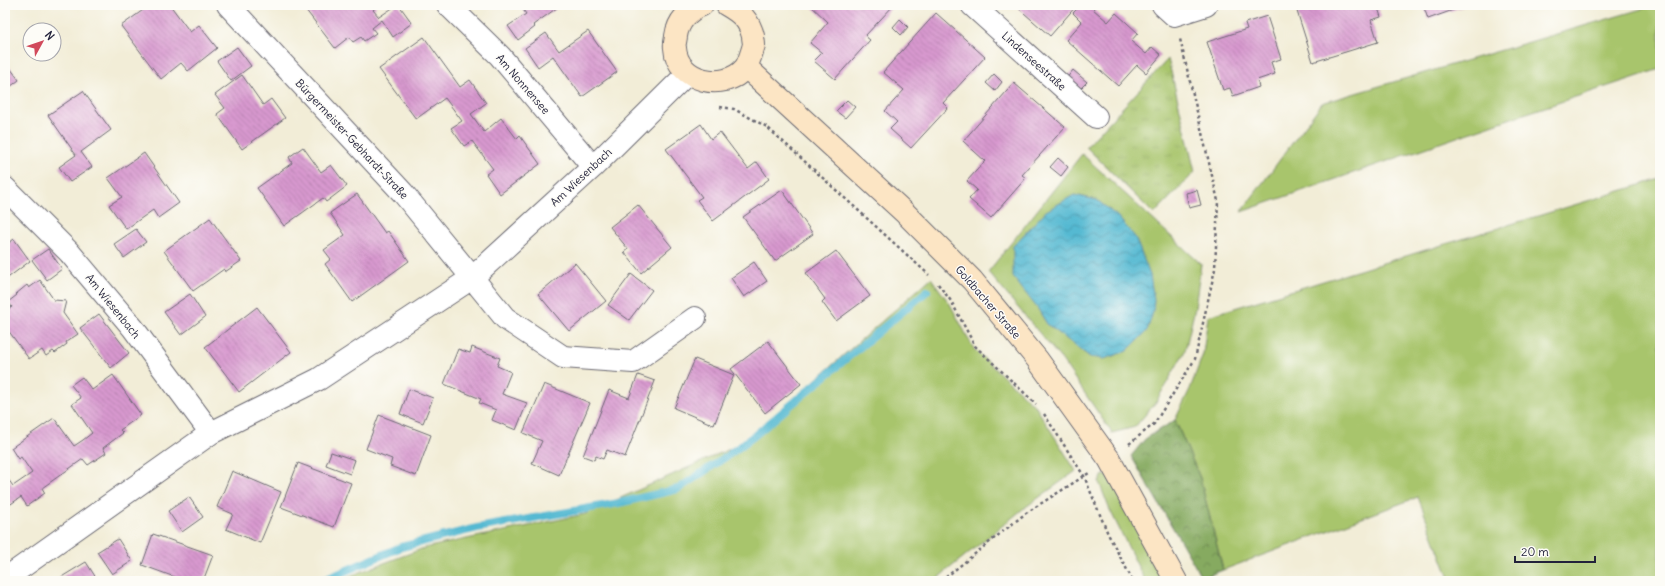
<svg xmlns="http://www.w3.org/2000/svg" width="1665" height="586" font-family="Delius,sans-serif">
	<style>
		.green { fill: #a8c56c; stroke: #657454; fill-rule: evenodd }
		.forest { fill: url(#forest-crowns); stroke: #54664e }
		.park { fill: url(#park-tufts); stroke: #657454 }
		.water { fill: url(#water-waves); stroke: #3b6e86 }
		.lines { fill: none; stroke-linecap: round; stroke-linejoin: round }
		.stream { stroke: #54b9d2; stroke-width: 8 }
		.building { fill: url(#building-back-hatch) }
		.street-casing { stroke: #6b6972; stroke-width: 24 }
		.secondary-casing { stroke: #6b6972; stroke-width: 24 }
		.path { stroke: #6b6972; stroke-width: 2.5; stroke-dasharray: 3 3; stroke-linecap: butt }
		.street { stroke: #fff; stroke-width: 22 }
		.secondary { stroke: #fce5c4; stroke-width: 22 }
		.labels { text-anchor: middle; stroke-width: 3; stroke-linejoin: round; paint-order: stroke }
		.street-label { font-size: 11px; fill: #22223b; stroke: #fdfcf7 }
	</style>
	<defs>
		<pattern id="forest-crowns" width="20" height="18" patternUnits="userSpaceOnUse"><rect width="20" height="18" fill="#86aa60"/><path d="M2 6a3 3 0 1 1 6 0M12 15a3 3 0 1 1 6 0" fill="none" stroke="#6d8a50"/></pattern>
		<pattern id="park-tufts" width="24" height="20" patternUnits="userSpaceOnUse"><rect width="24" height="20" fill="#a8c56c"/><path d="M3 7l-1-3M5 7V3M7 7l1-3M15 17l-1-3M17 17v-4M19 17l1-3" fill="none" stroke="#90a95e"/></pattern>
		<pattern id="water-waves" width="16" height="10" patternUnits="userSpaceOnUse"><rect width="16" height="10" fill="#54b9d2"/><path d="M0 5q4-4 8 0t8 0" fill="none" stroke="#4596ac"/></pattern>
		<pattern id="building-back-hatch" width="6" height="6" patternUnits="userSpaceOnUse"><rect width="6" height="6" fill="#d899cf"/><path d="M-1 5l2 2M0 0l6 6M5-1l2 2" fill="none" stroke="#af7ca9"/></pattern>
	</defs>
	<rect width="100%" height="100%" fill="#fdfcf7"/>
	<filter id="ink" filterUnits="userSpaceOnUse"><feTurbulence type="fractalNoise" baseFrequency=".025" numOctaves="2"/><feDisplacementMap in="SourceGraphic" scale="8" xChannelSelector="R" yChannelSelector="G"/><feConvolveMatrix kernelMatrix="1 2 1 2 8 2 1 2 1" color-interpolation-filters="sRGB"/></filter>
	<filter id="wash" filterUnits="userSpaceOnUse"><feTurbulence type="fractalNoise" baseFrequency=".012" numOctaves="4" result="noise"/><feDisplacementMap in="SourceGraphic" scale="16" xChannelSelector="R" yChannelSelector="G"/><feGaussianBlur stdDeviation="0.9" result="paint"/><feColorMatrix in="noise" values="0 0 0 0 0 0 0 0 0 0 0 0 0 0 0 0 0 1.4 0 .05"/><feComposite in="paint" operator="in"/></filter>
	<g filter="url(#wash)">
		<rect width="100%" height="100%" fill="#f2edd7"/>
		<path class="green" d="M 1655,5 L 1660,5 L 1660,69 L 1506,120 L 1241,212 L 1322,103 Z
			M 1082,154 L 1201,264 L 1195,308 L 1185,351 L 1156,402 L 1135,427 L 1112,433 L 1062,360 L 988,272 ZM 1074,195 L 1097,200 L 1118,217 L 1090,357 L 1047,324 L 1038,309 Z
			M 1660,179 L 1660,581 L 1450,581 L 1418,497 L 1223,570 L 1200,478 L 1175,420 L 1190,389 L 1203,354 L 1208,316 Z
			M 931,278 L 950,304 L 974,349 L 1036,407 L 1076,471 L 1023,509 L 934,581 L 336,581 L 424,548 L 585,514 L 745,442 Z
			M 1103,475 L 1110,476 L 1167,581 L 1145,581 L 1109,508 L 1099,482 Z"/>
		<path class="forest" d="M 1175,420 L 1200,478 L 1223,570 L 1202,578 L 1131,456 L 1145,439 Z"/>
		<path class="park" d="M 1168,59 L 1195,172 L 1154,214 L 1086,147 Z"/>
		<path class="water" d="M 1074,195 L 1097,200 L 1118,217 L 1135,237 L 1150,275 L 1154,300 L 1153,312 L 1147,331 L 1127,351 L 1104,359 L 1090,357 L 1047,324 L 1038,309 L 1013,277 L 1013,246 L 1046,211 Z"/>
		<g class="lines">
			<path class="stream" d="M 322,581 L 401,547 L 477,528 L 619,503 L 678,489 L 727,456 L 754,436 L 927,291"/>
		</g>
		<g id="blocks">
			<path class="building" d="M 150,5 L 170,5 L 190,32 L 199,25 L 217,48 L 188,71 L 181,63 L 161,79 L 121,26 Z
				M 302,5 L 375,5 L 376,7 L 373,10 L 379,17 L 397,5 L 399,5 L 412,23 L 393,37 L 382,20 L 372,28 L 376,33 L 364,41 L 361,37 L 353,42 L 349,37 L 335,48 Z
				M 520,5 L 561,5 L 533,25 L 535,27 L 518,40 L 508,26 L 526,14 Z
				M 810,5 L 894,5 L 865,36 L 870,40 L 835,79 L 814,61 L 822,53 L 810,43 L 828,22 Z
				M 1015,5 L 1077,5 L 1050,36 Z
				M 1081,5 L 1097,5 L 1093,9 L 1108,22 L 1116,13 L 1138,33 L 1131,41 L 1146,54 L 1152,47 L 1161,55 L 1146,73 L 1137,65 L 1118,86 L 1066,40 L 1082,22 L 1073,13 Z
				M 1305,5 L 1377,5 L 1381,17 L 1371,20 L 1378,42 L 1313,62 L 1296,8 Z
				M 1423,5 L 1467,5 L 1428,19 Z
				M 936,13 L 985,57 L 943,103 L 948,108 L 911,148 L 890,129 L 897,122 L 885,111 L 904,90 L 883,72 Z
				M 1267,16 L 1281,59 L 1271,62 L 1275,74 L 1257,80 L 1259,87 L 1233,96 L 1230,88 L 1223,90 L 1207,42 L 1247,29 L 1245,23 Z
				M 900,19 L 908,27 L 901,35 L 893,27 Z
				M 588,31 L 617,72 L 582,97 L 553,56 L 538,67 L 525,48 L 546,33 L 559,51 Z
				M 424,37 L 460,87 L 470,80 L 486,103 L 471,114 L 484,132 L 501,118 L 517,139 L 520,136 L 540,164 L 500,194 L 486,174 L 493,169 L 472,141 L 464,146 L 451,128 L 462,121 L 445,98 L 416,119 L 379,69 Z
				M 237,47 L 251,66 L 231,81 L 217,61 Z
				M 5,61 L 19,80 L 6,90 L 7,92 L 5,93 Z
				M 1073,70 L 1087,82 L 1079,90 L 1066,79 Z
				M 994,74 L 1002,82 L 995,91 L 986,83 Z
				M 242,75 L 263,105 L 271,99 L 285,118 L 242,149 L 217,114 L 225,108 L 215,95 Z
				M 1014,83 L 1065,127 L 1022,175 L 1026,178 L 991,218 L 969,199 L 977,190 L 967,181 L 985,161 L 963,141 Z
				M 83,91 L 111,130 L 81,152 L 92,167 L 70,182 L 59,167 L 76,155 L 48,115 Z
				M 847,100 L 855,107 L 845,118 L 836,111 Z
				M 701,124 L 711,139 L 720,132 L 748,169 L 757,162 L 769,179 L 713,221 L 697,200 L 702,197 L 666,149 Z
				M 303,147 L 321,172 L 331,165 L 347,186 L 326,202 L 323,198 L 284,226 L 257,188 L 292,163 L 289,157 Z
				M 144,153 L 179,203 L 158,218 L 153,210 L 126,229 L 109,205 L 122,197 L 108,178 Z
				M 1058,158 L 1068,167 L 1061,176 L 1050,167 Z
				M 782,190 L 813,234 L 775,261 L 743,217 Z
				M 1197,190 L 1201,205 L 1189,208 L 1186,193 Z
				M 357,194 L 385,233 L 388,231 L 409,261 L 352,302 L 325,264 L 331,259 L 324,250 L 345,235 L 330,213 Z
				M 638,205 L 672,247 L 641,273 L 624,252 L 628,249 L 610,227 Z
				M 210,218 L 241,261 L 225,272 L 224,269 L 193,291 L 164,251 Z
				M 136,229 L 146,242 L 124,258 L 114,244 Z
				M 14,239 L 30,261 L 5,280 L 5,246 Z
				M 48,249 L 62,269 L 47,280 L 32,260 Z
				M 836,251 L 870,296 L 836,321 L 822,302 L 825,299 L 806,273 Z
				M 754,262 L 767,281 L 744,297 L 731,278 Z
				M 575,263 L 606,301 L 569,331 L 538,294 Z
				M 631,274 L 652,290 L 629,320 L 608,305 Z
				M 40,280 L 54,300 L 66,301 L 63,313 L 78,334 L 66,342 L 67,344 L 55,353 L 53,351 L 46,356 L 42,350 L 29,359 L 5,326 L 5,311 L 12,307 L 8,302 L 17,295 L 16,294 L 27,285 L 29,288 Z
				M 190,294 L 205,317 L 181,335 L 164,312 Z
				M 257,307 L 291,352 L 239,392 L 205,347 Z
				M 99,314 L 129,353 L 111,368 L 80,328 Z
				M 768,341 L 801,384 L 765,413 L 731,369 Z
				M 472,347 L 500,358 L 497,366 L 511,372 L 502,394 L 527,403 L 516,430 L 492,420 L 496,410 L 479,403 L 481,399 L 444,384 L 458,349 L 470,353 Z
				M 695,359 L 734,375 L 714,425 L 674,408 Z
				M 113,375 L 141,415 L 120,430 L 123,433 L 103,448 L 106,453 L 88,465 L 83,459 L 42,488 L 45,493 L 27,506 L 21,497 L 5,508 L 5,475 L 13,486 L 32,473 L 21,457 L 18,459 L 11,448 L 54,418 L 74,446 L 83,440 L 92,433 L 72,404 L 81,398 L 71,385 L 82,377 L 92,390 Z
				M 638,375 L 655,381 L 625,457 L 607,450 L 603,459 L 596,456 L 594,460 L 583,456 L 609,390 L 629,398 Z
				M 544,384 L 590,403 L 559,475 L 532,463 L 542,441 L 523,433 Z
				M 409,389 L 433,398 L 423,423 L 400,414 Z
				M 379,415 L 431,435 L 416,476 L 390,466 L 392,459 L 366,449 Z
				M 331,452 L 355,460 L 350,474 L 326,465 Z
				M 298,463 L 351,483 L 334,527 L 281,507 Z
				M 232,471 L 281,492 L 260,543 L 226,529 L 233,514 L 217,507 Z
				M 189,497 L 203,517 L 182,532 L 168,511 Z
				M 153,534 L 213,555 L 203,581 L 179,581 L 180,579 L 142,565 Z
				M 118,539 L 132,561 L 112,574 L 97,552 Z
				M 86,562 L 98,581 L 55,581 Z"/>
		</g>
	</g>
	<g filter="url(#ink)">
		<use href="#blocks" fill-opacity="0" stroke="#6b6972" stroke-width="1"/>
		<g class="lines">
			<defs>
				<path id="street" d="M 228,5 L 403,193 L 505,318 L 563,357 L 633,362 L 695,318
					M 448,5 L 500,56 L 593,167
					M 972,5 L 1096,117
					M 1163,5 L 1174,15 L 1206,5
					M 5,188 L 69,252 L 133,328 L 211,433
					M 5,579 L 211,433 L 319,379 L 472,278 L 593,167 L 688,73"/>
				<path id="secondary" d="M 702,5 C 689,10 678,21 676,36 C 676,39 674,44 675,48 C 677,82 725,92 745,68 C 749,63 752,51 754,45 C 754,42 753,39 753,36 C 749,20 741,13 727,5
					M 746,67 L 905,213 L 972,280 L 1037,359 L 1109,459 L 1176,581"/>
			</defs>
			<use href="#street" class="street-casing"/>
			<use href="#secondary" class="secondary-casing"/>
			<path class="path" d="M 720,107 L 734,109 L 767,127 L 929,275
				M 938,284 L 951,301 L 975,346 L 1036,404
				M 1044,414 L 1084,476 L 1108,534 L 1133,581
				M 1129,444 L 1154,424 L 1195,359 L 1215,269 L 1218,201 L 1180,39
				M 941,581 L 1026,513 L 1089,473"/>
			<use href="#street" class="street"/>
			<use href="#secondary" class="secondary"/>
		</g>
	</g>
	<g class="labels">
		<g class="street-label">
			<text transform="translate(1034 61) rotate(42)" y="4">Lindenseestraße</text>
			<text transform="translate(523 84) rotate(49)" y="4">Am Nonnensee</text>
			<text transform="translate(352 139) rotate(47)" y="4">Bürgermeister-Gebhardt-Straße</text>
			<text transform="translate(581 177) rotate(-43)" y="4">Am Wiesenbach</text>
			<text transform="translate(988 302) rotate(49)" y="4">Goldbacher Straße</text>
			<text transform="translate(113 306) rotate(51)" y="4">Am Wiesenbach</text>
		</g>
	</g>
	<rect width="1665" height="586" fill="none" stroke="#fdfcf7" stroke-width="20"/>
	<g transform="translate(42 42) rotate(50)"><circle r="19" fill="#fdfcf7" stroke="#a5a5ac"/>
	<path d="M0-3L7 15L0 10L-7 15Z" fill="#d1495b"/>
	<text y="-6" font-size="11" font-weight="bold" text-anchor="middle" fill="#22223b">N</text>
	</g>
	<path d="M1515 556v6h80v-6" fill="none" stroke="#22223b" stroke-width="2"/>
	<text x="1521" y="556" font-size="12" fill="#22223b" stroke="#fdfcf7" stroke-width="3" paint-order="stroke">20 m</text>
</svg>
